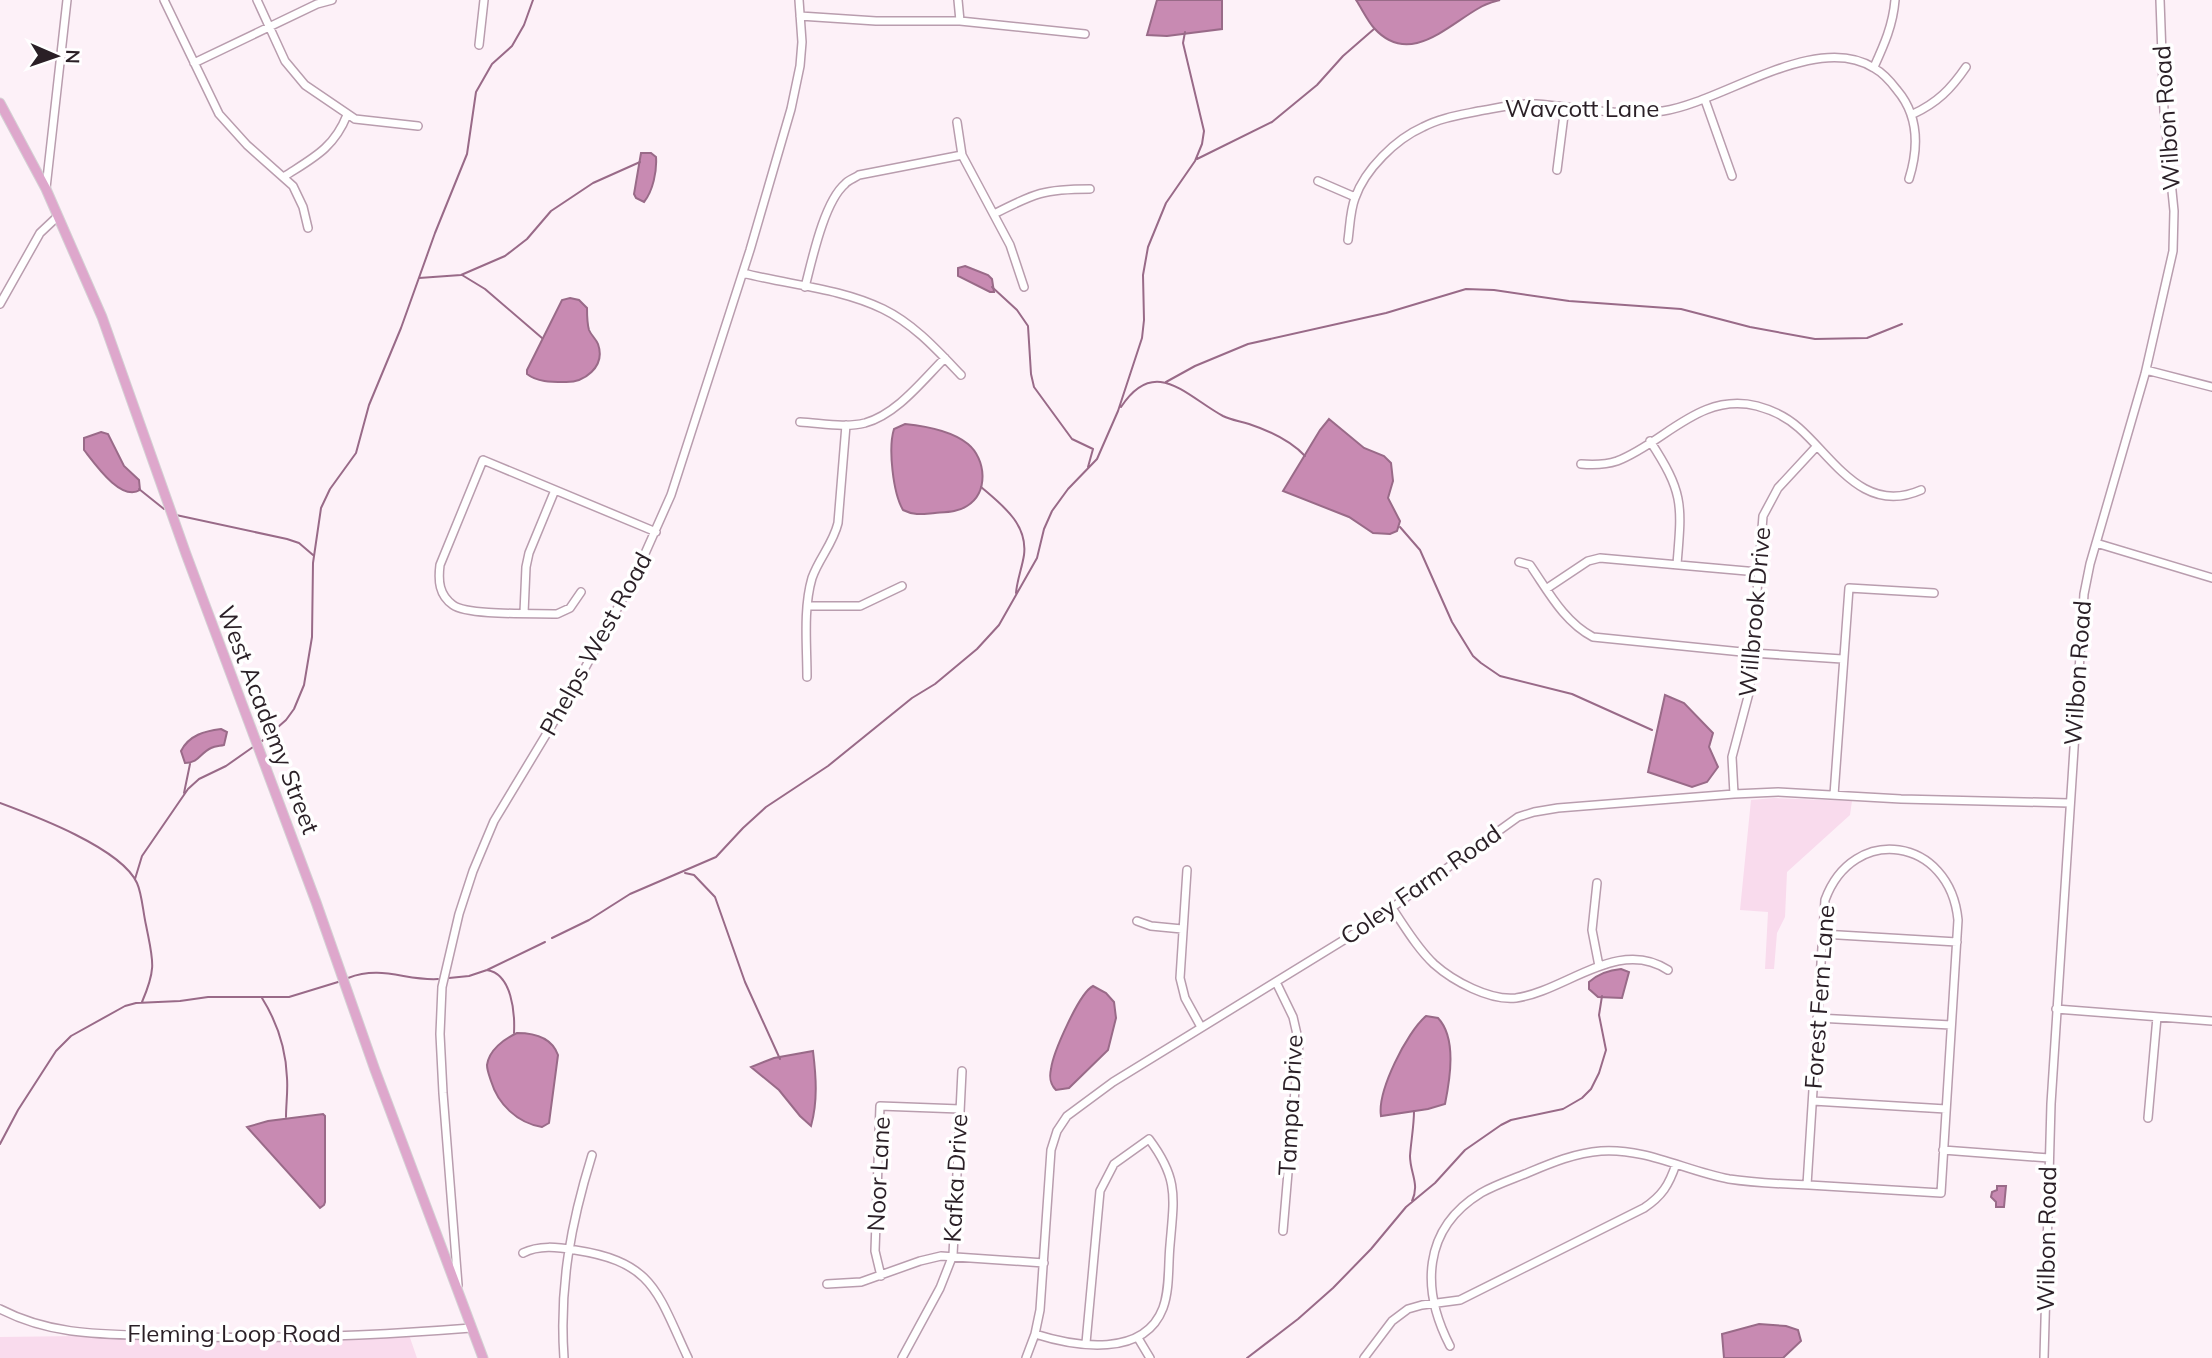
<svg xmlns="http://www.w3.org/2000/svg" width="2212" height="1358" font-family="Mulish,sans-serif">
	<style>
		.green { fill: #f9dbed }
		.water { fill: #c88ab2; stroke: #996a88; stroke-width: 2 }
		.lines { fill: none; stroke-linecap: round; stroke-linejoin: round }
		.stream { stroke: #996a88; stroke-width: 2 }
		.minor-casing { stroke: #b99dae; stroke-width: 10 }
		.major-casing { stroke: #d4d2d4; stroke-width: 11 }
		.minor { stroke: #fff; stroke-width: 7 }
		.major { stroke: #dea7cc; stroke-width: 9 }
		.labels { text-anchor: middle; stroke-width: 7; stroke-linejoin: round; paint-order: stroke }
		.street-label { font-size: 24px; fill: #2a1f26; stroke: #fff }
	</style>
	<rect width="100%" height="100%" fill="#fdf1f8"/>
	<path class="green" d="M 1774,798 L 1852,801 L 1850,815 L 1787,872 L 1785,917 L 1777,933 L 1774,969 L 1765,969 L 1768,912 L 1740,910 L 1751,800 Z
		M 408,1332 L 417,1358 L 0,1358 L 0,1337 Z"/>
	<path class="water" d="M 1157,0 L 1222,0 L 1222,29 L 1167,36 L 1147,35 Z
		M 1356,0 L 1500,0 C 1493,2 1485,4 1479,8 C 1447,26 1409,67 1374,28 C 1367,20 1362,9 1356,0 Z
		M 641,153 L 651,153 L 656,157 C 657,171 653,191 644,202 L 636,198 L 634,194 Z
		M 965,266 L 988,275 L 992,279 L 994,292 L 990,292 L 958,276 L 958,268 Z
		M 570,298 L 579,300 L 587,308 C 587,315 587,323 589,330 C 591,335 596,339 598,344 C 606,367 584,383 564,382 C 551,382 537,382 527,374 L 527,370 L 562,300 Z
		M 1329,419 L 1364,448 L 1384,456 L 1391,463 L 1393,481 L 1388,498 L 1400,521 L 1397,531 L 1390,534 L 1373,533 L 1349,517 L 1283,491 L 1320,430 Z
		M 905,424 C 925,426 952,431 968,444 C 986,459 989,492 967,506 C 958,512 946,512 935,513 C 923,514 915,516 903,510 C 893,493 888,448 894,429 Z
		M 101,432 L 108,434 L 124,466 L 139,480 L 140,490 C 121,502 95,464 84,450 L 84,438 Z
		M 1665,695 L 1684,703 L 1713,733 L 1709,747 L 1718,767 L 1707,782 L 1692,787 L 1648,772 Z
		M 221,729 L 227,732 L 224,745 C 220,746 215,746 211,748 C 200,753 199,763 185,763 L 181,751 C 189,735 205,731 221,729 Z
		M 1621,969 L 1629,972 L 1622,998 L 1598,997 L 1589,989 L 1589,982 C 1598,974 1609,970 1621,969 Z
		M 1093,986 L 1106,993 L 1114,1002 L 1116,1018 L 1108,1050 L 1069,1088 L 1056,1090 C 1050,1084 1049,1078 1051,1069 C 1053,1053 1079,993 1093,986 Z
		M 1426,1016 L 1438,1018 C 1457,1038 1450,1079 1445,1104 L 1428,1109 L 1381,1116 C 1377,1091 1407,1032 1426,1016 Z
		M 517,1033 C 534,1033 552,1038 558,1055 L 549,1123 L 542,1127 C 517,1123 498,1104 491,1081 C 489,1075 487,1070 487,1065 C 489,1050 504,1039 517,1033 Z
		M 813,1051 C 816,1076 818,1101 811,1126 L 800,1116 L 779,1090 L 751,1067 L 774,1058 Z
		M 323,1114 L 325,1116 L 325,1202 L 324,1205 L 320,1208 L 247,1127 L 268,1121 Z
		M 1997,1186 L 2006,1186 L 2004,1207 L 1996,1207 L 1996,1202 L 1991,1197 L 1992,1192 L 1997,1190 Z
		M 1759,1324 L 1786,1326 L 1798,1330 L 1801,1341 L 1783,1358 L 1724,1358 L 1722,1334 Z"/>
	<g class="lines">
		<path class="stream" d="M 1197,159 L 1272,122 L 1317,85 L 1343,56 L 1374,29
			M 462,275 L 485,289 L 542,338
			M 419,278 L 461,275 L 505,256 L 527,239 L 551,211 L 593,183 L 640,162
			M 992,287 L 1017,310 L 1028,326 L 1031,374 L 1034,387 L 1072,439 L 1093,449 L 1088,467
			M 1166,382 L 1195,366 L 1248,344 L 1386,313 L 1466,289 L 1494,290 L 1569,301 L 1681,309 L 1750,327 L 1815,339 L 1867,338 L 1902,324
			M 1121,407 C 1155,355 1186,396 1223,416 C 1231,420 1240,421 1249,424 C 1270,431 1290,440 1305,456
			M 981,487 C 1002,505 1028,524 1024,555 C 1022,568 1017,580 1016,593
			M 139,489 L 164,509
			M 176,515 L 287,539 L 299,543 L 313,555
			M 1400,527 L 1420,550 L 1452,622 L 1473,656 L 1481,663 L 1500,676 L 1572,694 L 1652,730
			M 262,741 L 286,720 L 294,709 L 304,685 L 312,637 L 313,563 L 321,508 L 330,489 L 356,453 L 369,405 L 401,328 L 435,233 L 467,154 L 476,92 L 492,64 L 512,46 L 524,25 L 533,0
			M 184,793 L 190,764
			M 0,803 C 35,816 121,848 137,883 C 142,894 143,912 146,925 C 153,961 157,967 142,1002
			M 685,873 L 694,875 L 715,897 L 745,982 L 780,1059
			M 135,879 L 142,856 L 188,789 L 199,779 L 226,766 L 253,747
			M 552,938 L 589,920 L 630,894 L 716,857 L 743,828 L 766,807 L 828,766 L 912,698 L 935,684 L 977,649 L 999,625 L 1037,558 L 1044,529 L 1052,511 L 1068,489 L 1097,459 L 1118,411 L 1142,338 L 1144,320 L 1143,275 L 1148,247 L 1166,203 L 1195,161 L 1202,144 L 1204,131 L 1183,43 L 1185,32
			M 487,970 C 512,974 515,1013 514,1033
			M 348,978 C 382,965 406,981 438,979
			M 449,978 L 469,976 L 487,970 L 545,942
			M 262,998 C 277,1022 286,1049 287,1078 C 288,1091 286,1104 286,1117
			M 0,1144 L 18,1110 L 56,1051 L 71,1036 L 125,1006 L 136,1003 L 180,1001 L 208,997 L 289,997 L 338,982
			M 1412,1201 C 1420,1184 1410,1173 1410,1156 C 1411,1141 1414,1126 1414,1111
			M 1247,1358 L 1298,1319 L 1333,1288 L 1371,1249 L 1406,1207 L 1435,1183 L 1465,1150 L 1501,1125 L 1511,1120 L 1563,1109 L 1582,1098 L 1591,1089 L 1599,1073 L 1606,1050 L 1599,1015 L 1602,996"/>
		<defs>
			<path id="minor" d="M 164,0 L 219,114 L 247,145 L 293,186 L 303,207 L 308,228
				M 257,0 L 285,61 L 305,85 L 355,119 L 418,126
				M 958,0 L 960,21
				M 800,16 L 876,21 L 960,21 L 1085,34
				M 479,45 L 484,0
				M 194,63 L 317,4 L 332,0
				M 1874,67 C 1884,45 1893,25 1895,0
				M 1705,100 L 1732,176
				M 1913,114 C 1937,103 1951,89 1966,67
				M 957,122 L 962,155 L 1010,245 L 1024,287
				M 1557,170 L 1565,107
				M 285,176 C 313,158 334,148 347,115
				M 1318,181 L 1355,197
				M 46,188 L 67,0
				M 994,214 C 1035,193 1044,189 1090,189
				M 1348,240 C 1350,226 1350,211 1355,198 C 1365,169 1396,139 1423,127 C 1440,118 1460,115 1479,111 C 1497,108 1517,103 1536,104 C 1577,107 1622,117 1663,111 C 1723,102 1816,31 1874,68 C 1883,73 1891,82 1897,90 C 1919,116 1919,147 1909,179
				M 743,273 C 789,285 840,288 883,309 C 914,324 938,351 961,375
				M 805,287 C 812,260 824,202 845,184 C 848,180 855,178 859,175 L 962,155
				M 0,304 L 40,233 L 57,217
				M 2146,370 L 2212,387
				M 800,422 C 821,423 845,428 865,423 C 897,414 922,381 945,358
				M 1650,441 C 1684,493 1682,504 1677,564
				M 1581,464 C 1593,465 1605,465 1617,461 C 1666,442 1699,392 1757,406 C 1772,410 1787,417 1799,428 C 1835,460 1864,515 1921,490
				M 2096,543 L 2212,578
				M 1519,562 L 1530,565 C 1548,591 1564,622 1593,637 L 1752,653 L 1842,659
				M 1546,589 L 1588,561 L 1600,558 L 1758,572
				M 581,592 L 570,608 L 557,614 C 536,613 468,616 453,605 C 439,595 438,581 440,565 L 483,460 L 656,532
				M 808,606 L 860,606 L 902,586
				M 524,613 L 526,567 L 529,553 L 555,490
				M 807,677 C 807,646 803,609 812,578 C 819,558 833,544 838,523 L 846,425
				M 1734,794 L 1732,757 L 1749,693 L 1763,516 L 1778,488 L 1816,447
				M 1834,795 L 1849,588 L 1934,593
				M 1187,870 L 1180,978 L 1185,998 L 1201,1027
				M 1597,883 L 1592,930 L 1599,966
				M 1392,908 C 1405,927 1417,948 1434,964 C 1453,981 1490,1001 1516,998 C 1566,991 1618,937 1668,970
				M 1137,921 L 1151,926 L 1182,929
				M 1822,934 L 1957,942
				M 1276,982 L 1293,1017 L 1299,1043 L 1283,1231
				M 2056,1009 L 2212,1021
				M 1817,1018 L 1951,1025
				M 1813,1101 L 1946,1109
				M 2148,1118 L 2157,1017
				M 1943,1150 L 2049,1158
				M 523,1253 C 539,1245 557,1247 575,1250 C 654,1262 657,1292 688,1358
				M 881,1276 L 875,1251 L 880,1106 L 960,1109
				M 827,1284 L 861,1282 L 920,1261 L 941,1256 L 1044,1263
				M 458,1285 L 443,1093 L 440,1034 L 442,987 L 459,914 L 473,871 L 494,821 L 573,690 L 635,576 L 671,495 L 750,250 L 791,109 L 800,66 L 802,42 L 799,0
				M 0,1309 C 54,1337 108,1334 167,1336 C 268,1340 370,1336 471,1328
				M 1035,1334 C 1076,1347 1144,1358 1163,1308 C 1170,1289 1168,1265 1170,1245 C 1174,1197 1179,1179 1149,1139 L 1114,1164 L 1100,1191 L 1086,1343
				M 1138,1338 L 1150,1358
				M 1450,1346 C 1421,1290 1422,1229 1481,1193 C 1495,1185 1510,1180 1525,1174 C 1549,1164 1574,1153 1601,1151 C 1646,1148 1686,1171 1729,1179 C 1755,1183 1782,1184 1809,1185 C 1853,1188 1897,1190 1941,1193 L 1958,920 C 1950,837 1853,823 1825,900 L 1807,1185
				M 564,1358 C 559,1286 571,1223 592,1155
				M 902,1358 L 940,1288 L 953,1255 L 962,1071
				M 1026,1358 L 1035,1334 L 1040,1310 L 1051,1150 L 1057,1131 L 1067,1116 L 1113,1082 L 1365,927 L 1518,817 L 1534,812 L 1558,808 L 1734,794 L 1778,792 L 1901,799 L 2069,803
				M 1364,1358 L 1392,1321 L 1408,1309 L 1422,1305 L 1460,1300 L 1644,1208 C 1662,1196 1669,1185 1676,1164
				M 2044,1358 L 2051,1104 L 2084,594 L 2090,564 L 2145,374 L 2173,251 L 2174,211 L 2164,111 L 2160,0"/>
			<path id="major" d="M 0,103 L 46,189 L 102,317 L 186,554 L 316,902 L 375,1070 L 483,1358"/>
		</defs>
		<use href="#minor" class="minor-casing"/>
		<use href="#major" class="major-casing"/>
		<use href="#minor" class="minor"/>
		<use href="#major" class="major"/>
	</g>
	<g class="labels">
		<g class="street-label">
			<text x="1582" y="117">Wavcott Lane</text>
			<text transform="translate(2167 118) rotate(-94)" y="8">Wilbon Road</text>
			<text transform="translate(1755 612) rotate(-85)" y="8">Willbrook Drive</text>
			<text transform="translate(596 644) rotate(-61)" y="8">Phelps West Road</text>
			<text transform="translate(2078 673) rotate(-86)" y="8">Wilbon Road</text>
			<text transform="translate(268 720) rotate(69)" y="8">West Academy Street</text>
			<text transform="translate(1421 885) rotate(-35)" y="8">Coley Farm Road</text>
			<text transform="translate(1820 997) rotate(-86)" y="8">Forest Fern Lane</text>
			<text transform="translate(1291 1105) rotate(-87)" y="8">Tampa Drive</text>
			<text transform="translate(879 1174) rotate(-87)" y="8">Noor Lane</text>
			<text transform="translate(956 1178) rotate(-87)" y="8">Kafka Drive</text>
			<text transform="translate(2047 1239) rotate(-89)" y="8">Wilbon Road</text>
			<text x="234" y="1342">Fleming Loop Road</text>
		</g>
	</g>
	<g transform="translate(56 56) rotate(92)" stroke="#ffffff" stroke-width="5" paint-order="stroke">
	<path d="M0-5L12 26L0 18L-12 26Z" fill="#2a1f26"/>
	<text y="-10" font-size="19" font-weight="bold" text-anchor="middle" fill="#2a1f26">N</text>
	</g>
</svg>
